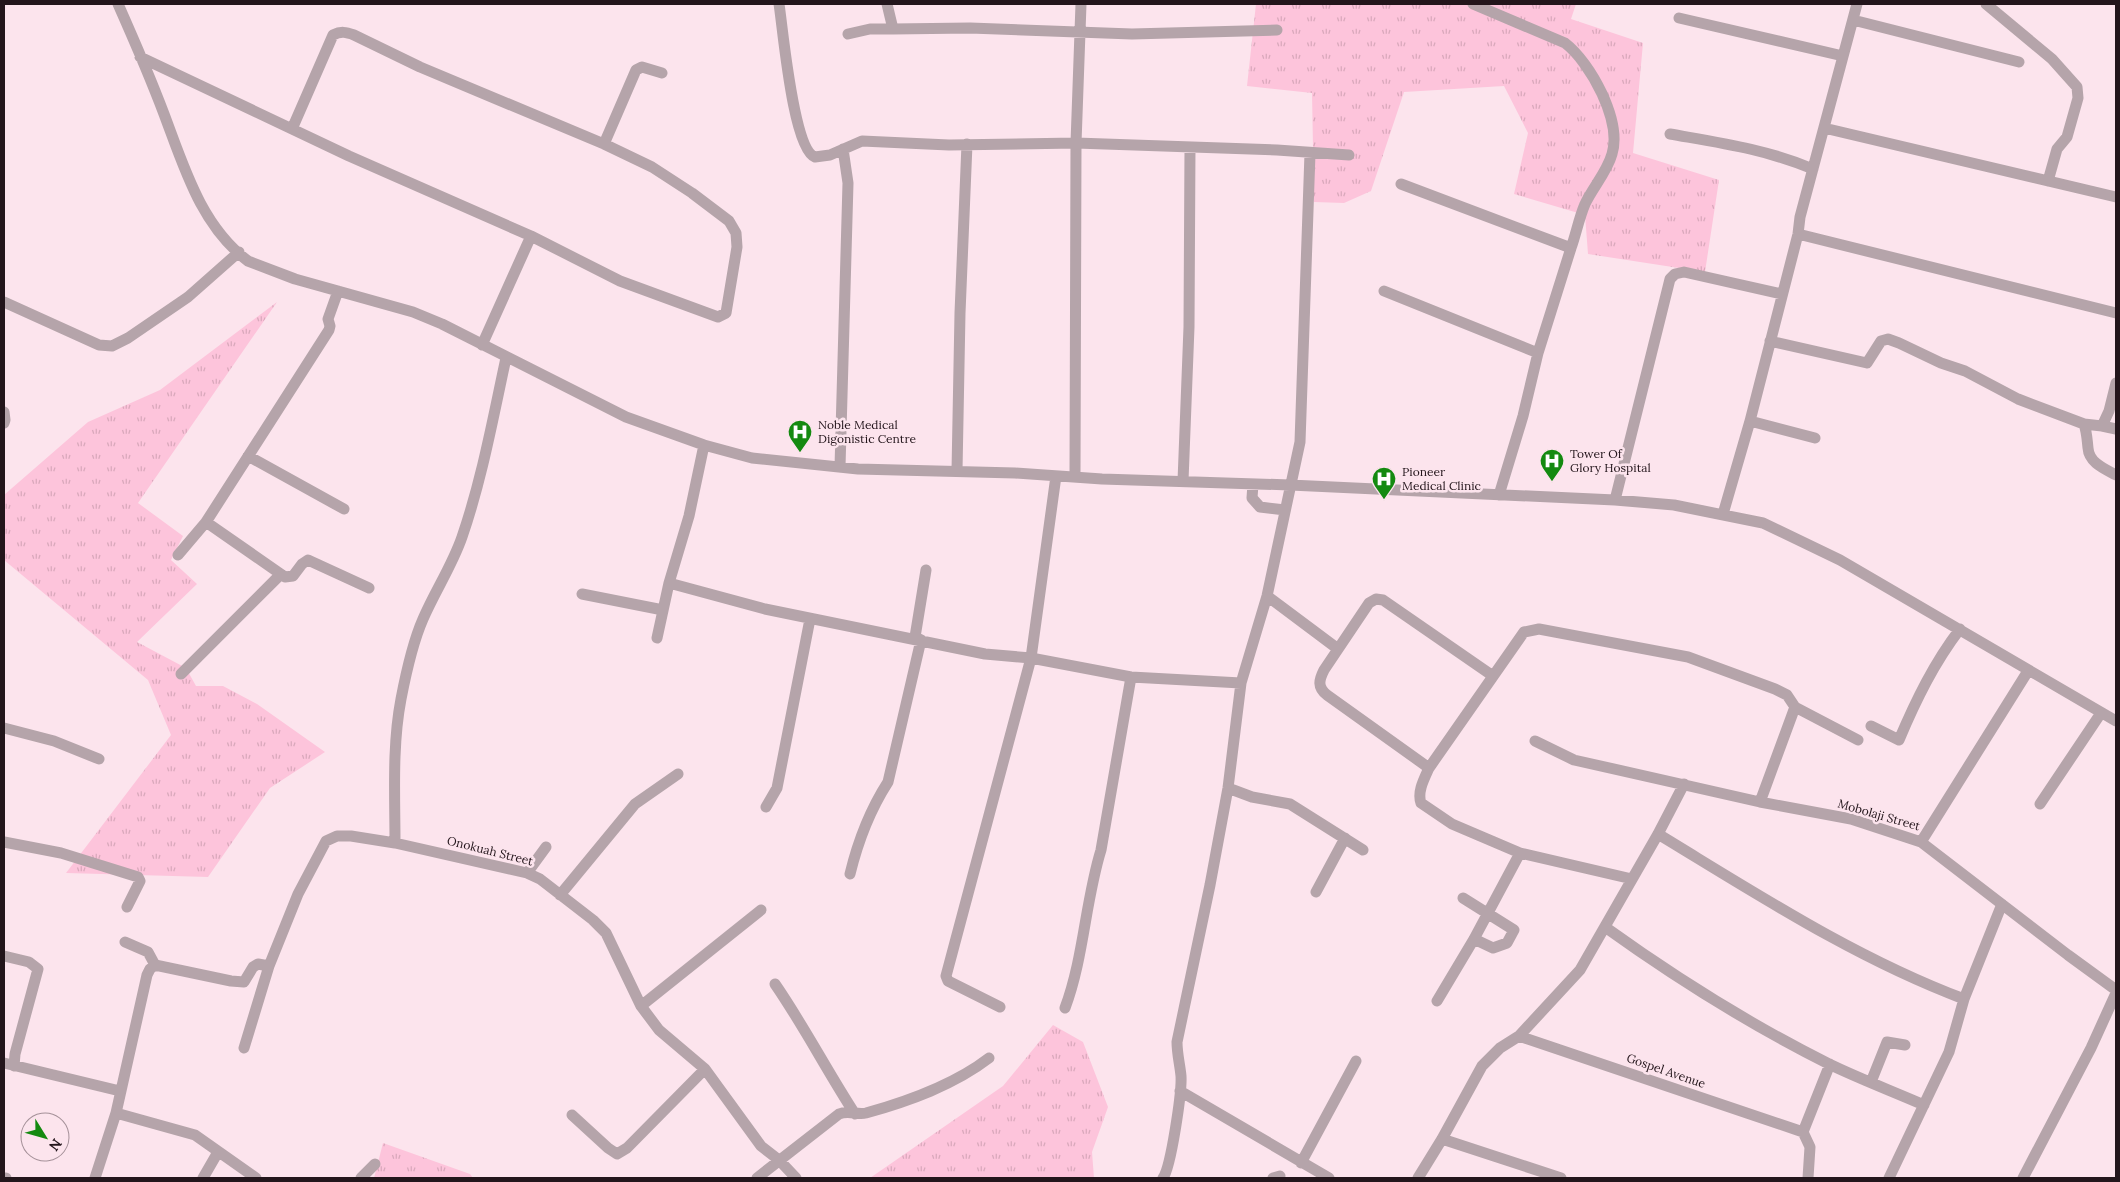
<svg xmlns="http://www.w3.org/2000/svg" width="2120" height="1182" font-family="Lora,serif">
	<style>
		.grass { fill: url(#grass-tufts) }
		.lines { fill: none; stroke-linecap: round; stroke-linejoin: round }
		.minor { stroke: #b5a4aa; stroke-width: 11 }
		.labels { text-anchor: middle; stroke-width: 5; stroke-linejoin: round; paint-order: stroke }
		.poi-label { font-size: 12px; fill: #23151b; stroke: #fce4ed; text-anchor: start }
		.street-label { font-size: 12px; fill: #23151b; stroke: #fce4ed }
	</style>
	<defs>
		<pattern id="grass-tufts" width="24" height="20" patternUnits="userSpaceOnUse" patternTransform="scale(1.25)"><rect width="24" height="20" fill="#fdc4db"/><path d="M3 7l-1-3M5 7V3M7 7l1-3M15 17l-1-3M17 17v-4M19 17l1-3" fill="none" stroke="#d9a8bb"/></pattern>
	</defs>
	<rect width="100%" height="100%" fill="#fce4ed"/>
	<path class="grass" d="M 1256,4 L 1576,4 L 1571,19 L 1643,43 L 1633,153 L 1719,180 L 1705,272 L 1588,254 L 1585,215 L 1514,194 L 1528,133 L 1504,86 L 1404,92 L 1371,191 L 1344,203 L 1314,202 L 1312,93 L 1247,86 Z
		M 277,302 L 138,503 L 183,536 L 171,560 L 197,584 L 137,642 L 186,668 L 196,686 L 223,686 L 257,704 L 325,752 L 270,788 L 208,877 L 66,873 L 171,735 L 148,680 L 4,560 L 4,495 L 88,422 L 160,390 Z
		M 1053,1025 L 1083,1042 L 1108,1107 L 1092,1152 L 1094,1178 L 870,1178 L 1003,1086 Z
		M 383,1143 L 470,1174 L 473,1178 L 374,1178 Z"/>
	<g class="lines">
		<path class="minor" d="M 118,4 C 134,40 150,77 164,114 C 184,167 201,226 248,261 L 295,279 L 413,312 L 442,324 L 626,417 L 704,445 L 752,458 L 858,469 L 1015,473 L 1102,479 L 1290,485 L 1615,500 L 1674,505 L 1763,523 L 1840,560 L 2116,721
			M 779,4 C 783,29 793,149 815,157 L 830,155 L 862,141 L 949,145 L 1076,143 L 1277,150 L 1349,155
			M 1473,4 L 1565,43 C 1591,63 1622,121 1612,154 C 1607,172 1593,187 1585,204 C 1579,218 1576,234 1571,248
			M 1986,4 L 2052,59 L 2077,87 L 2078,98 L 2067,137 L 2057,149 L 2048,181
			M 1679,18 L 1843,56
			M 1853,20 L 2019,62
			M 893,29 L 970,28 L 1132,34 L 1277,30
			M 848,34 L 870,29 L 893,29 L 887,4
			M 140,57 L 349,156 L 531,236 L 620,281 L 718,317 L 726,313 L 737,247 L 736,233 L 729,221 L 692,193 L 652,167 L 604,144 L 420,67 L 354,35 C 346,32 341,31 333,35 L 292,129
			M 1824,128 L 2116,197
			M 1670,134 C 1721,143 1765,149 1813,169
			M 604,144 L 636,70 L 642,67 L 662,73
			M 1401,184 L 1571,248 L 1538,353 L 1523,416 L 1499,495
			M 1798,234 L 2116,313
			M 1384,291 L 1538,353
			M 4,302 L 99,345 L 112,346 L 128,338 L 188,297 L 239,252
			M 1770,341 L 1867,363 L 1881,341 L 1888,339 L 1899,343 L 1941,363 L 1965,371 L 2018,399 L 2084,424 C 2087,433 2087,439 2088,448 C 2089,463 2105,469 2116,475
			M 482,345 L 531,236
			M 4,412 L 5,420 L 4,423
			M 1750,421 L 1815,438
			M 2084,424 L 2102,426 L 2109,411 L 2116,383
			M 2102,426 L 2116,429
			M 248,456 L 344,509
			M 840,467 L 848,183 L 843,149
			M 957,471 L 960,313 L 967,144
			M 1075,476 L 1076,143 L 1081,4
			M 1183,481 L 1189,327 L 1190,147
			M 1253,484 L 1252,498 L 1260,507 L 1285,510
			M 1615,500 L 1670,279 L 1675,274 L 1684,272 L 1782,294
			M 1723,514 L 1750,421 L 1798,234 L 1800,217 L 1857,4
			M 206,522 L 285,577 L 293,576 L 302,564 L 308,560 L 369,588
			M 178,555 L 206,522 L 329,330 L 330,326 L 328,319 L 338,291
			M 669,583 L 765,609 L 985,654 L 1031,658 L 1131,677 L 1241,683
			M 582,594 L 663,610
			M 1267,596 L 1338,649
			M 657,638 L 669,583 L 689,516 L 704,445
			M 181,674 L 281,574
			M 1871,726 L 1899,740 C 1916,700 1934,663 1960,629
			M 4,728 L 54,741 L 99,759
			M 1535,741 L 1574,760 L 1760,802 L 1851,819 L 1921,842 L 2068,955 L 2116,990
			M 1429,768 L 1327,695 C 1317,687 1319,680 1324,670 L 1369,603 L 1376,599 L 1383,600 L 1493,676
			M 1228,788 L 1252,797 L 1290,804 L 1363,850
			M 1760,802 L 1795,707
			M 2040,804 L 2101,713
			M 766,807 L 777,788 L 810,619
			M 1658,834 C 1757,894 1855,958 1964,999
			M 4,842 L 61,853 L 138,877 L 140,881 L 127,907
			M 1921,842 L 2028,671
			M 395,843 C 395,796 392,746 401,699 C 406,673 412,644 423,619 C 435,591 452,566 462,537 C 482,479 493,418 506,358
			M 527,873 L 546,847
			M 850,874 C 858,841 870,810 888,782 L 921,640 L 915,637 L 926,570
			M 1632,879 L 1520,853 L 1452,824 L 1421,803 C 1417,792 1424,779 1429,768 L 1524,632 L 1539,629 L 1688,657 L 1775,689 L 1787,695 L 1795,707 L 1858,740
			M 1316,892 L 1345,838
			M 560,895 L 635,804 L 678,774
			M 1463,898 L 1514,930 L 1507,943 L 1493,948 L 1474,939
			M 1605,927 C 1676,978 1751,1025 1829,1064 C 1860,1079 1892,1091 1924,1105
			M 125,942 L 148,952 L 155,965 L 231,981 L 244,982 L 253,967 L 258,964 L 269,966
			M 4,956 L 29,962 L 38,969 L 15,1054 L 14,1066
			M 775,984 C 804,1026 827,1071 855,1114
			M 1437,1001 L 1474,939 L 1520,853
			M 641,1006 L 761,910
			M 1000,1007 L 948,981 L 946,976 L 1031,658 L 1056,476
			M 1065,1008 C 1084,957 1085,902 1101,850 L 1131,677
			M 1519,1036 L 1803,1132
			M 244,1048 L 269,966 L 298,894 L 326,841 L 337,836 L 351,836 L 395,843 L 527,873 L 540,879 L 593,920 L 606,933 L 641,1006 L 659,1030 L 705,1069 L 761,1146 L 779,1160 L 796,1178
			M 4,1063 L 120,1091
			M 1871,1082 L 1887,1042 L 1905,1045
			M 1180,1091 L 1329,1178
			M 116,1113 L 195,1135 L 256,1178
			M 572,1115 L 608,1148 L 617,1154 L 627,1148 L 705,1069
			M 1442,1139 L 1561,1178
			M 1301,1163 L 1356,1061
			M 4,1178 L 6,1178
			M 95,1178 L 116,1113 L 147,975 L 150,969 L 155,965
			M 203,1178 L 218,1152
			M 361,1178 L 375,1164
			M 757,1178 L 839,1114 C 848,1110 857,1115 866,1113 C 909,1101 954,1085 989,1058
			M 1163,1178 C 1171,1167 1182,1092 1181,1076 C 1180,1065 1177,1054 1177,1042 L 1210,885 L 1228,788 L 1241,683 L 1267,596 L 1300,442 L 1310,153
			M 1273,1178 L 1280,1176
			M 1418,1178 L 1442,1139 L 1482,1066 L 1500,1048 L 1519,1036 L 1580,970 L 1658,834 L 1684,784
			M 1808,1178 L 1810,1147 L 1803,1132 L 1830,1064
			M 1889,1178 L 1949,1052 L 1964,999 L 2002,904
			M 2023,1178 L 2091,1048 L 2116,993"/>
	</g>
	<defs>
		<symbol id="hospital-pin" viewBox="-11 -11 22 30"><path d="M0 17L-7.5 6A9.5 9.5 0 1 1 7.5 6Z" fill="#148a10" stroke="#fce4ed"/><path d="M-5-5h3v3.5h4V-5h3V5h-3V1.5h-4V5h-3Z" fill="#fff"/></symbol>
	</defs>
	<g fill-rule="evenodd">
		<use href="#hospital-pin" x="786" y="418" width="28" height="38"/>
		<use href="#hospital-pin" x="1538" y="447" width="28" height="38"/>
		<use href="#hospital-pin" x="1370" y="465" width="28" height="38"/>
	</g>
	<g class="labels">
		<g class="poi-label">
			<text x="818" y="429">Noble Medical<tspan x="818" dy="14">Digonistic Centre</tspan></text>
			<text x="1570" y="458">Tower Of<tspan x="1570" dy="14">Glory Hospital</tspan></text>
			<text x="1402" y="476">Pioneer<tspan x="1402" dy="14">Medical Clinic</tspan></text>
		</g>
		<g class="street-label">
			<text transform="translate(1879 815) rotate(16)" y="4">Mobolaji Street</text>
			<text transform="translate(490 851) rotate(14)" y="4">Onokuah Street</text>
			<text transform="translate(1666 1071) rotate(19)" y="4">Gospel Avenue</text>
		</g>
	</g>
	<rect width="2120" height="1182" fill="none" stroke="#23151b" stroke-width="10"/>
	<g transform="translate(45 1137) rotate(127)"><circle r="24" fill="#fce4ed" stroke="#a59199"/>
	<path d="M0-4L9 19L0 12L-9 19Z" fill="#148a10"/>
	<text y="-8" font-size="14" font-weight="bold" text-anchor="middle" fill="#23151b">N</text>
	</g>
</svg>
